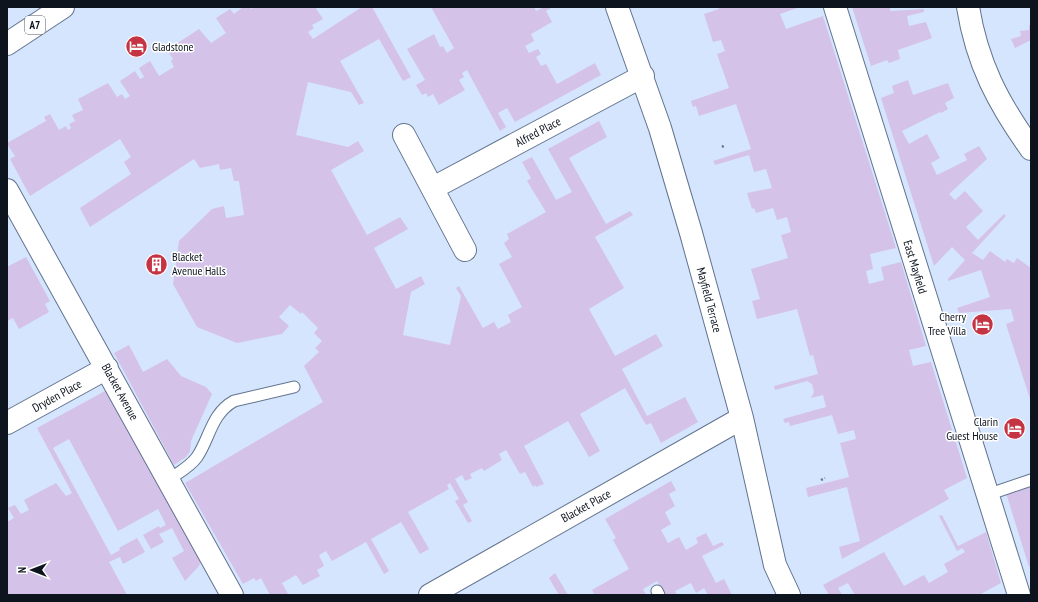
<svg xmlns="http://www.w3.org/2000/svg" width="1038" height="602" font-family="'PT Sans Narrow',sans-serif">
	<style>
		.green { fill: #d4c2e8 }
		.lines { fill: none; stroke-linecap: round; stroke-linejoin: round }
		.lane-casing { stroke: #61738e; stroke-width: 13 }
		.street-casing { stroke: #61738e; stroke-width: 24 }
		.primary-casing { stroke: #61738e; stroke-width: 24 }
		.path { stroke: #697485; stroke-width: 2.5; stroke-dasharray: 2 2; stroke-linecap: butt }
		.lane { stroke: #fff; stroke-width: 11 }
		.street { stroke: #fff; stroke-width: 22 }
		.primary { stroke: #fff; stroke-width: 22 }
		.labels { text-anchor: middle; stroke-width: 3; stroke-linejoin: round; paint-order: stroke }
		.shield { fill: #fff; stroke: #565a62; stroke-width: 1 }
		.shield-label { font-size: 11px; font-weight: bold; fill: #0d141e }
		.poi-label { font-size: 12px; fill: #0d141e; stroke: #fff; text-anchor: start }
		.street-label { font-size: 12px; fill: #0d141e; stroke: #fff }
	</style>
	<rect width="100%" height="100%" fill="#d5e5fd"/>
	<path class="green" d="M 243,7 L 249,7 L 251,9 L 254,7 L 315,7 L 323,19 L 312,25 L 314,28 L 308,32 L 313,39 L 362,7 L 372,7 L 411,77 L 403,81 L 379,39 L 340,61 L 364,103 L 359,105 L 351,92 L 308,82 L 296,135 L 348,147 L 358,141 L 364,151 L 331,170 L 367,235 L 400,217 L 408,229 L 374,248 L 396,289 L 421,276 L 425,284 L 411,292 L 403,335 L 450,345 L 461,296 L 456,288 L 459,286 L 483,328 L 494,322 L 498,329 L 511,322 L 508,315 L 522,307 L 499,264 L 512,257 L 504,243 L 509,239 L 507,234 L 546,212 L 527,181 L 531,178 L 522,162 L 532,157 L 556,200 L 572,192 L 548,149 L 599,121 L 607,137 L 569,158 L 606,224 L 630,211 L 633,215 L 595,237 L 624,288 L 589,309 L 615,356 L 656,334 L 663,346 L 622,369 L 647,416 L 685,397 L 698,422 L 661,443 L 651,423 L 646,425 L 625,388 L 580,414 L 600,451 L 589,457 L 568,421 L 524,446 L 544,484 L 536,487 L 535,485 L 533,487 L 525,472 L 520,474 L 506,450 L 499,454 L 502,460 L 484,471 L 482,468 L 470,474 L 472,478 L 465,481 L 462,475 L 455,479 L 468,502 L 463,505 L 472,521 L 468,523 L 455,501 L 459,499 L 450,483 L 447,485 L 449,489 L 408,512 L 429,549 L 420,554 L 401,522 L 371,539 L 389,571 L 384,574 L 366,542 L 332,561 L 326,551 L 319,555 L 324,566 L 317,570 L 320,576 L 303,585 L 296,575 L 282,583 L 288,594 L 286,595 L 270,595 L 261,578 L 256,581 L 254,578 L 243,584 L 185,483 L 323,402 L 304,366 L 319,352 L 315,348 L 322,341 L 314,333 L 318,328 L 302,312 L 301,314 L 290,305 L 279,317 L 289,326 L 282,334 L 237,343 L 197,327 L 173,284 L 179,241 L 212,209 L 224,206 L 226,218 L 244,215 L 239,181 L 234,181 L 231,168 L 220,170 L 219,164 L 200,168 L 194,159 L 90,227 L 80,208 L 131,174 L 124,162 L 131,157 L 120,139 L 30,196 L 10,159 L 15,156 L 7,144 L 7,143 L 46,121 L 44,117 L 50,114 L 59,130 L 66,126 L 68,130 L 71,128 L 69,124 L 75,121 L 72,115 L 83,110 L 78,99 L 108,83 L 117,97 L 122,94 L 125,99 L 130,96 L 120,81 L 135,71 L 140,79 L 144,77 L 139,68 L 150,61 L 159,76 L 174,67 L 171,61 L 173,59 L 167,50 L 199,29 L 211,43 L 226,33 L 216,18 L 230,9 L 234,14 Z
		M 431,7 L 534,7 L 536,11 L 544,7 L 553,7 L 546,11 L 552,22 L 531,34 L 534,41 L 525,46 L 529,53 L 538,49 L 541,54 L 536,57 L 541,66 L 546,64 L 557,84 L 595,63 L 601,75 L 515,122 L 507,108 L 498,113 L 506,127 L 500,131 L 467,70 L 462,73 L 464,77 L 459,80 L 465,90 L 439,105 L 433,94 L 428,97 L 426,93 L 422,95 L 416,85 L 425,80 L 407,49 L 434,34 L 440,47 L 443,46 L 447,53 L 454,48 Z
		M 719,7 L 800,7 L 780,14 L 786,29 L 823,16 L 896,248 L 870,254 L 873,269 L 866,271 L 869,284 L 884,280 L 881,267 L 901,262 L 926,346 L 909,350 L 913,366 L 931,362 L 967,478 L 944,490 L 949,499 L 842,559 L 839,547 L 860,541 L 847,487 L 808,497 L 806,488 L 849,477 L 840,443 L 856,439 L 854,430 L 838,434 L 832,415 L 790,426 L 789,422 L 785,423 L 783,419 L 826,407 L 823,395 L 811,398 L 814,392 L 812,384 L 807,381 L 775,390 L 774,386 L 818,374 L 813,355 L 810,356 L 797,309 L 757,319 L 752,301 L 760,299 L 751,269 L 788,258 L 781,235 L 791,232 L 787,217 L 777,220 L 773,208 L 756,213 L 754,208 L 752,209 L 747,193 L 772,188 L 766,169 L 754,172 L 749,155 L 715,165 L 713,161 L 751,149 L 736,104 L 699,116 L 696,106 L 693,107 L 691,101 L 729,88 L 717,54 L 725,51 L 721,40 L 713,42 L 704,14 L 719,9 Z
		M 852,7 L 890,7 L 890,11 L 924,9 L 924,12 L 907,16 L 909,26 L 926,22 L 932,38 L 898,50 L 900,59 L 889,63 L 887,60 L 871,66 Z
		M 1029,25 L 1031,25 L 1031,40 L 1015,48 L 1011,39 L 1021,36 L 1020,31 L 1029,30 Z
		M 908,80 L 913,95 L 948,83 L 954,98 L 945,103 L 948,109 L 941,113 L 940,112 L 902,131 L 909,144 L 927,134 L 940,158 L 931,163 L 937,175 L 967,160 L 964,154 L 979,146 L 987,159 L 949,194 L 955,200 L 965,191 L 983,211 L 966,227 L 978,240 L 1004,214 L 1006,216 L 972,253 L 983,260 L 990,251 L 1005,262 L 1007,259 L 1014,263 L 1017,258 L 1031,268 L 1031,402 L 1006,324 L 1014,321 L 1011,309 L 959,313 L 957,308 L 990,297 L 981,270 L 948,281 L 948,279 L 965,260 L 952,247 L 934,266 L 881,98 L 894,93 L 892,86 Z
		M 26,257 L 50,301 L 45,304 L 49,312 L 19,329 L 13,318 L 7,321 L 7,267 Z
		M 129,345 L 143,372 L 167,359 L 181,376 L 206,387 L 212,394 L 191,441 L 190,451 L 186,457 L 174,465 L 114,353 Z
		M 107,390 L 202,557 L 199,566 L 185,581 L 172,558 L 184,551 L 172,528 L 159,534 L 164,542 L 151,549 L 143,535 L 159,526 L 160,528 L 166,525 L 158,509 L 118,531 L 69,439 L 53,448 L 111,555 L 120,550 L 119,548 L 137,538 L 145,552 L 123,564 L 120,557 L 109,562 L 127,595 L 7,595 L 7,522 L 14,518 L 8,508 L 15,505 L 21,514 L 29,510 L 24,500 L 56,483 L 66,496 L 72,493 L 37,428 Z
		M 671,481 L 676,490 L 669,494 L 675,506 L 665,512 L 671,524 L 661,530 L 668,543 L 679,537 L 686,550 L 698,543 L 696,538 L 706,533 L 713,546 L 722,542 L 724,545 L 702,556 L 716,583 L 724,579 L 732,595 L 708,595 L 704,588 L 696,593 L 691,583 L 675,591 L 677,595 L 665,595 L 657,581 L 643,589 L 646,595 L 595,595 L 592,590 L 629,569 L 613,540 L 616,538 L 605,519 Z
		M 1031,485 L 1031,566 L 1029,567 L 1006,493 Z
		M 942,515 L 958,546 L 986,532 L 1001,583 L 979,595 L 855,595 L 848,583 L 838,588 L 842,595 L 829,595 L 823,585 L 884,552 L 904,586 L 924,575 L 929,583 L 948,572 L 944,564 L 965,552 L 962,548 L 957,551 L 939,516 Z
		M 555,573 L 568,595 L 559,595 L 549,578 Z"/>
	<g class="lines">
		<defs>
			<path id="lane" d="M 168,480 C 178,473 190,467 197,457 C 210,438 211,414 234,401 L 294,387
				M 987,495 L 1031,480
				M 657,591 L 659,595"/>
			<path id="street" d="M 617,7 L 660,128 L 691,233 L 742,418 L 775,565 L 789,595
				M 835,7 L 1019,595
				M 968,7 C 977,63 998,103 1031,149
				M 404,135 L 465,250
				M 433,188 L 643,76
				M 7,190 L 232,595
				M 7,423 L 107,368
				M 430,595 L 742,418"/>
			<path id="primary" d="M 7,44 L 63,7"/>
		</defs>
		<use href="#lane" class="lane-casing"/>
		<use href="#street" class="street-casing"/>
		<use href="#primary" class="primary-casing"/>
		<path class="path" d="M 722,147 L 725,145
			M 821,480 L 825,478"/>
		<use href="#lane" class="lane"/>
		<use href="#street" class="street"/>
		<use href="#primary" class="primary"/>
	</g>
	<defs>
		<symbol id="hotel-disc" viewBox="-11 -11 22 22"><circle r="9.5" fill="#c43443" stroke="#fff"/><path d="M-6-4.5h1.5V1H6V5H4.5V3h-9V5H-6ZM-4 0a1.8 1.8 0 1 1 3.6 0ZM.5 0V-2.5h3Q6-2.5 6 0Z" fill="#fff"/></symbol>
		<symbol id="building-disc" viewBox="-11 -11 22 22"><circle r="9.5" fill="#c43443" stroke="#fff"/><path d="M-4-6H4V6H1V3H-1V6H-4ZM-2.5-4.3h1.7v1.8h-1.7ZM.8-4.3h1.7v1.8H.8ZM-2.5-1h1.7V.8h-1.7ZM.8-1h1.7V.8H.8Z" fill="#fff"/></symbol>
	</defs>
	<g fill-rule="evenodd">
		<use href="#hotel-disc" x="124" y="34" width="25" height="25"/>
		<use href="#building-disc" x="144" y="252" width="25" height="25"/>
		<use href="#hotel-disc" x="970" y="312" width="25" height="25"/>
		<use href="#hotel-disc" x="1002" y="416" width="25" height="25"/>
	</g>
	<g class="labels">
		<rect class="shield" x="25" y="16" width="20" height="18" rx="3"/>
		<g class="shield-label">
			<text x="35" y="29">A7</text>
		</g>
		<g class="poi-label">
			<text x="152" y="51">Gladstone</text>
			<text x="172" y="261">Blacket<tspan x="172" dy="14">Avenue Halls</tspan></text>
			<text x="966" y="321" text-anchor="end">Cherry<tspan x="966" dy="14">Tree Villa</tspan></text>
			<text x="998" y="426" text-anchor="end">Clarin<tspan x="998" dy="14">Guest House</tspan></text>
		</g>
		<g class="street-label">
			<text transform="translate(538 132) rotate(-28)" y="4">Alfred Place</text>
			<text transform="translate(915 267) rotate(73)" y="4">East Mayfield</text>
			<text transform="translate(709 300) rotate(75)" y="4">Mayfield Terrace</text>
			<text transform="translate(120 392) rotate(61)" y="4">Blacket Avenue</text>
			<text transform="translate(57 396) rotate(-29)" y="4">Dryden Place</text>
			<text transform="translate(586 506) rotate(-29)" y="4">Blacket Place</text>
		</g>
	</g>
	<rect width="1038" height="602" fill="none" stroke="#0d141e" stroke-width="16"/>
	<g transform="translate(32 570) rotate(270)" stroke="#ffffff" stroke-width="3" paint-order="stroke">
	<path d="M0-3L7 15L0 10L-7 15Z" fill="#0d141e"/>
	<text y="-6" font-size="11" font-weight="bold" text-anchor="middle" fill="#0d141e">N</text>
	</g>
</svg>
